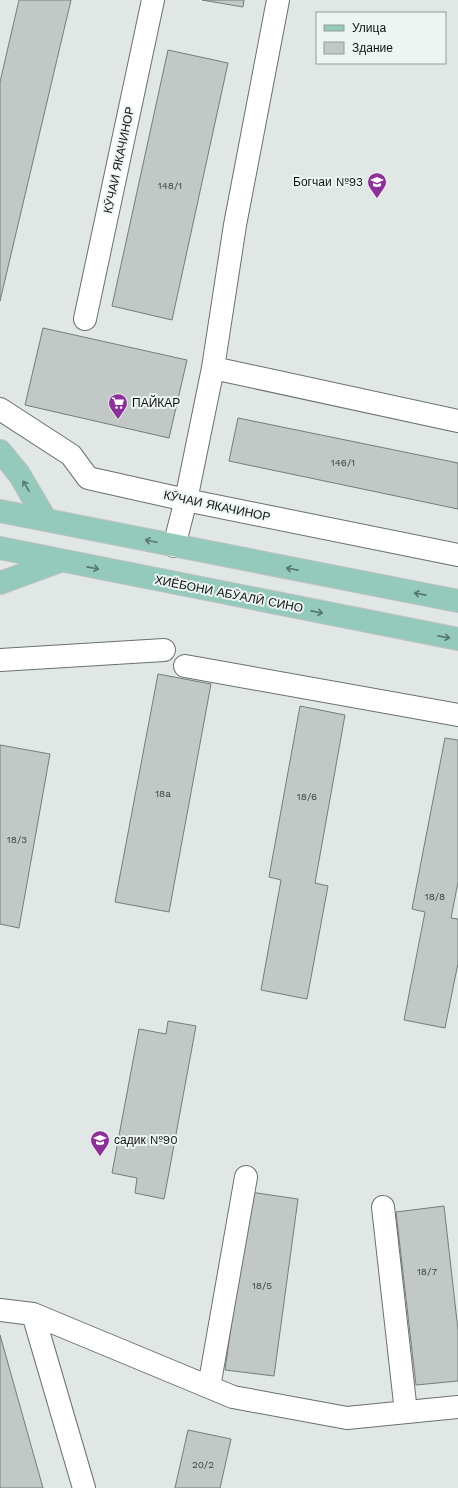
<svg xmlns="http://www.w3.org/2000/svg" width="458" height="1488" font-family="'Work Sans',sans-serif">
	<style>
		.building { fill: #c1c8c6; stroke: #767c7a }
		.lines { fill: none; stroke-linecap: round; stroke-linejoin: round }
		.minor-casing { stroke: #69706e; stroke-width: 24 }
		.major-casing { stroke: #c1c1c1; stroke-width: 24 }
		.minor { stroke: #fff; stroke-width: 22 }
		.major { stroke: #93cabb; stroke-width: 22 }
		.oneway { stroke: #58776e }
		.labels { text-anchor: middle; stroke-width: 4; stroke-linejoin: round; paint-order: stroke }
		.number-label { font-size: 10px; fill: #3c403e }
		.street-label { font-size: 12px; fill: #0f1211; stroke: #edf5f2 }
		.poi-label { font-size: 12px; fill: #0f1211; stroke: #edf5f2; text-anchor: start }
	</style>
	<rect width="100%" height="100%" fill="#e0e7e5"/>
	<path class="building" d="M 19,0 L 71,0 L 0,301 L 0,82 Z
		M 202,0 L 244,0 L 243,7 Z
		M 168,50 L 228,63 L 172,320 L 112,306 Z
		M 43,328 L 187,360 L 169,438 L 25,405 Z
		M 238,418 L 458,463 L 458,509 L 229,461 Z
		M 158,674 L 211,684 L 169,912 L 115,902 Z
		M 300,706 L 345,715 L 315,883 L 328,886 L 307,999 L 261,990 L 281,880 L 269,877 Z
		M 445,738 L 458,740 L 458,882 L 451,918 L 458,919 L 458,963 L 445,1028 L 404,1020 L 425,912 L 412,909 Z
		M 0,745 L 50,754 L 19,928 L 0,924 Z
		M 168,1021 L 196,1026 L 164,1199 L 135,1193 L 137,1178 L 112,1173 L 139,1029 L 166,1034 Z
		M 250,1192 L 298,1199 L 274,1376 L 225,1370 Z
		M 444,1206 L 458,1330 L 458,1381 L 416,1385 L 396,1212 Z
		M 0,1335 L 43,1488 L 0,1488 Z
		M 188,1430 L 231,1439 L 220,1488 L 175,1488 Z"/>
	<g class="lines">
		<defs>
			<path id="minor" d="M 85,319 L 153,0
				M 213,368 L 458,421
				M 0,409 L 71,455 L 88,478 L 186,500 L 458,555
				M 174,546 L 186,500 L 213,368 L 235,225 L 278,0
				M 0,660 L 164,650
				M 185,666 L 458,715
				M 383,1207 L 406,1412
				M 0,1310 L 33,1314 L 233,1397 L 347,1418 L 458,1407
				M 33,1314 L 84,1488
				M 209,1387 L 246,1177"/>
			<path id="major" d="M 0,451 L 19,474 L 46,520
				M 0,511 L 458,601
				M 0,548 L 458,639
				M 0,583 L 60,561"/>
		</defs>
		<use href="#minor" class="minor-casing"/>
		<use href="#major" class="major-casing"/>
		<use href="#minor" class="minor"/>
		<use href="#major" class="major"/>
	</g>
	<defs><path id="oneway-shaft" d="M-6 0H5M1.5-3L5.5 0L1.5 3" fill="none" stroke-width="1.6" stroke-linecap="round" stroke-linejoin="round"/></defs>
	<g class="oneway">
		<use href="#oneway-shaft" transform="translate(26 486) rotate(-121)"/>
		<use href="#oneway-shaft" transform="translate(151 541) rotate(-168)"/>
		<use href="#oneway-shaft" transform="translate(93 568) rotate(11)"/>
		<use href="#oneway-shaft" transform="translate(292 569) rotate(-169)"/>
		<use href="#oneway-shaft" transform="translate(420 594) rotate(-169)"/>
		<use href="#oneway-shaft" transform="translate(317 612) rotate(11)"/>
		<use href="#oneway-shaft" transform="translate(444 637) rotate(11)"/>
	</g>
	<defs>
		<symbol id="school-pin" viewBox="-11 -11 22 30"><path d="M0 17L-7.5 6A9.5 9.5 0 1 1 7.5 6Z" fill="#8e309a" stroke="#edf5f2"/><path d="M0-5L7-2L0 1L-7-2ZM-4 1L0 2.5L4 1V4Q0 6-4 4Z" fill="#fff"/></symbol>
		<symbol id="supermarket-pin" viewBox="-11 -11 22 30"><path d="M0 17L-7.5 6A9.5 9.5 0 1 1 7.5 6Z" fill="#8e309a" stroke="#edf5f2"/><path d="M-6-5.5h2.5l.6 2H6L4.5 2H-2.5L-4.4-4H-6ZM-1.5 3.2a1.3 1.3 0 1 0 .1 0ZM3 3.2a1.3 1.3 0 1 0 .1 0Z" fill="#fff"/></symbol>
	</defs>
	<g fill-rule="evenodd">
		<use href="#school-pin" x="366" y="171" width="22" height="30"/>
		<use href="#supermarket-pin" x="107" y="392" width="22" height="30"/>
		<use href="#school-pin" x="89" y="1129" width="22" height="30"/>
	</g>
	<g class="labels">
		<g class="number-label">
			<text x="170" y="189">148/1</text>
			<text x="343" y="466">146/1</text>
			<text x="163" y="797">18a</text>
			<text x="307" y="800">18/6</text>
			<text x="17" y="843">18/3</text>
			<text x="435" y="900">18/8</text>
			<text x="427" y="1275">18/7</text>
			<text x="262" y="1289">18/5</text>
			<text x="203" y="1468">20/2</text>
		</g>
		<g class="street-label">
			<text transform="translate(119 160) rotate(-78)" y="4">КӮЧАИ ЯКАЧИНОР</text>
			<text transform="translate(217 506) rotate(12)" y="4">КӮЧАИ ЯКАЧИНОР</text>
			<text transform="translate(229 594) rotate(11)" y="4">ХИЁБОНИ АБӮАЛӢ СИНО</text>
		</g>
		<g class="poi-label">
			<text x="363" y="186" text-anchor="end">Богчаи №93</text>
			<text x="132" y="407">ПАЙКАР</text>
			<text x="114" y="1144">садик №90</text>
		</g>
	</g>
	<rect x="316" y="12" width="130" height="52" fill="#edf5f2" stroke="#949a98"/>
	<rect x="324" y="25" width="20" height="6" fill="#93cabb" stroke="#949a98"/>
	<text x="352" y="32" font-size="12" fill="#0f1211">Улица</text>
	<rect x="324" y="42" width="20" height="12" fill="#c1c8c6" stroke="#949a98"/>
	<text x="352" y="52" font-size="12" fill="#0f1211">Здание</text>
</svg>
